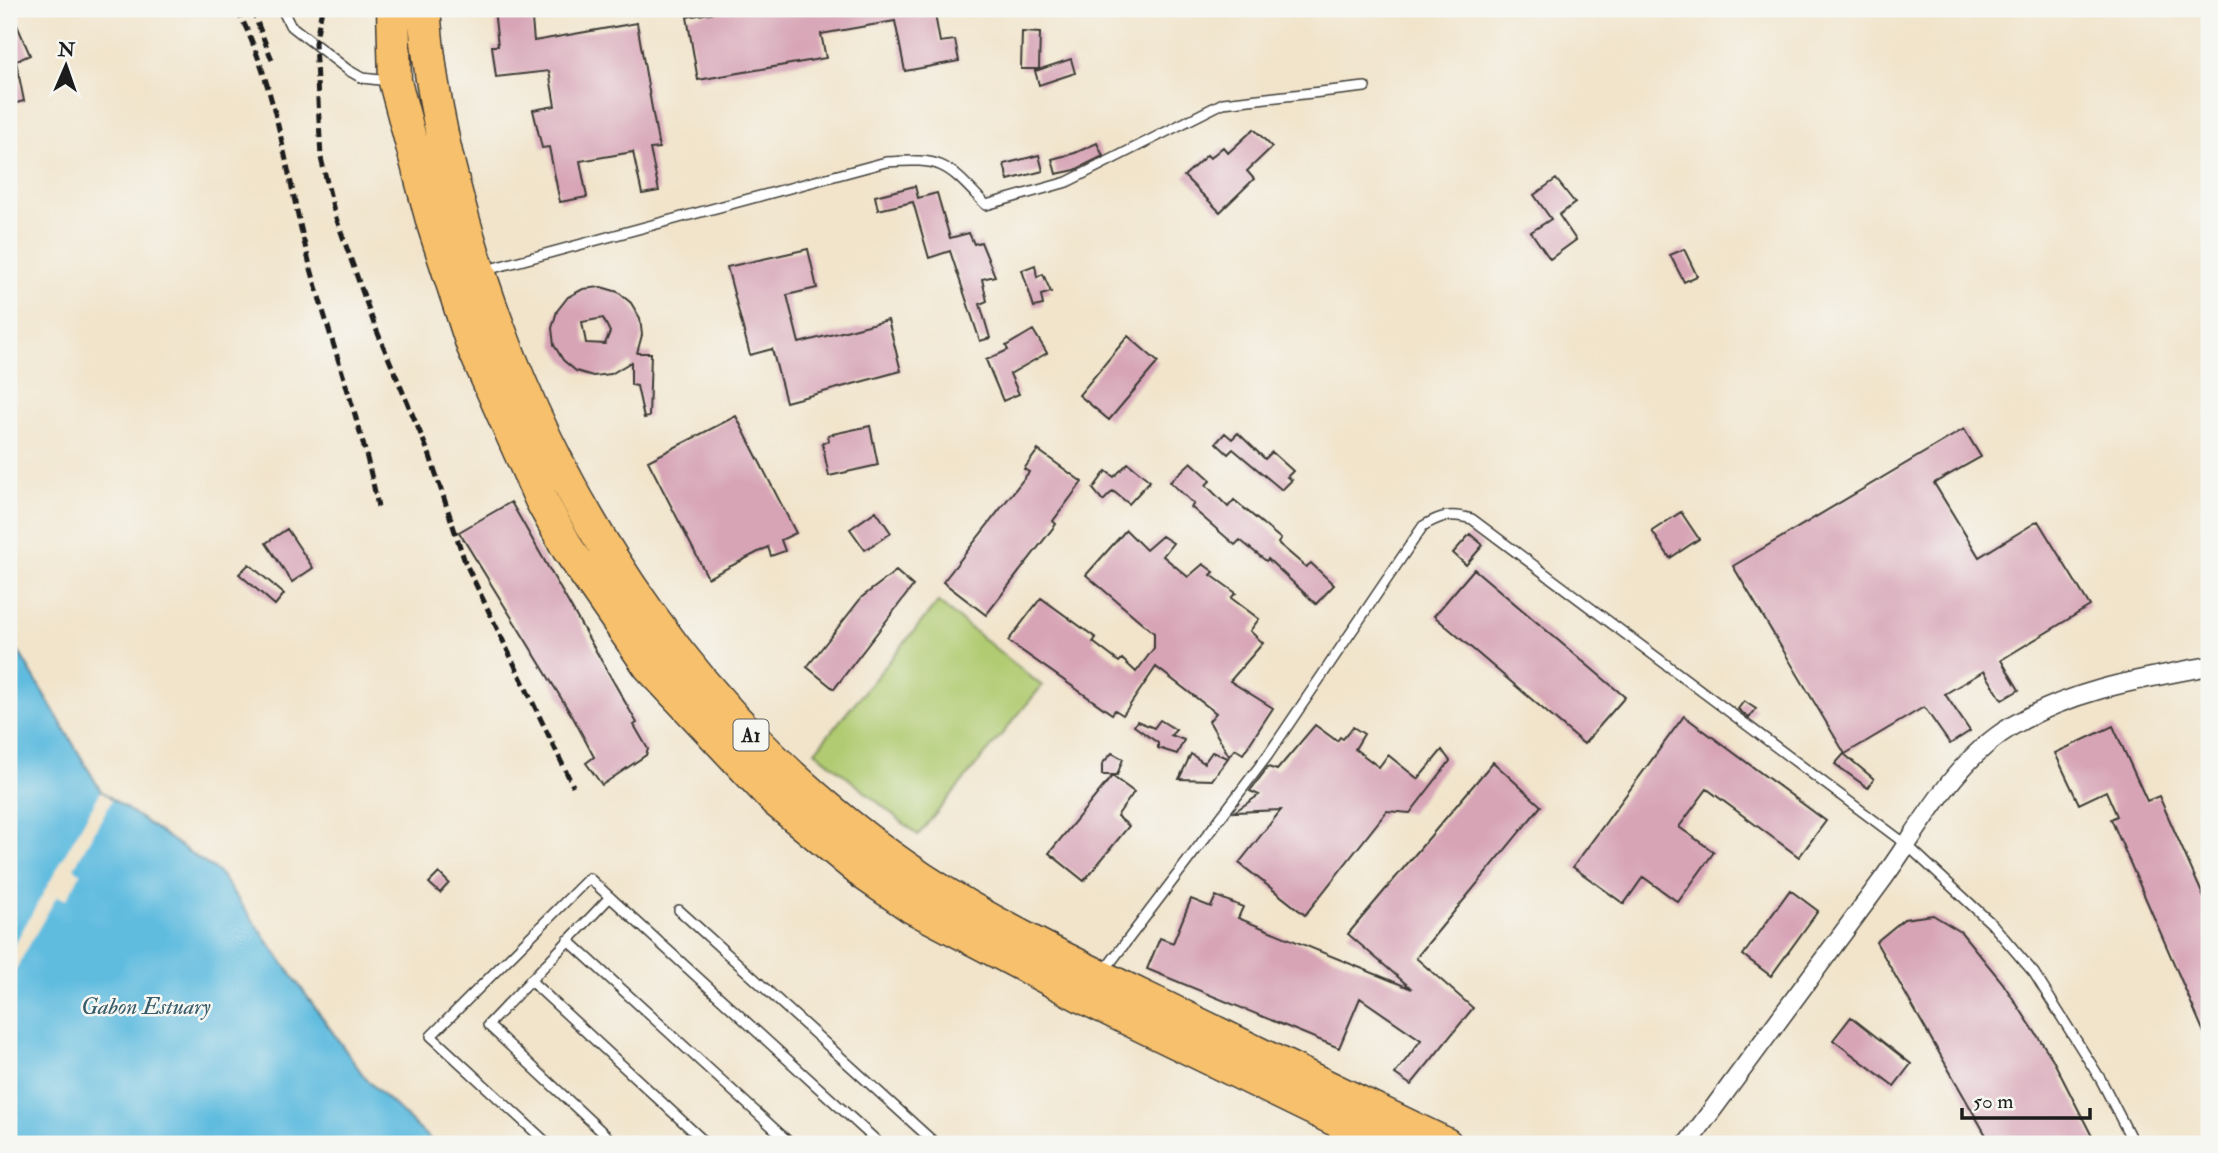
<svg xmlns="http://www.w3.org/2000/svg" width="2218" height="1153" font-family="'IM FELL Double Pica',serif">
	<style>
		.green { fill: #b0cb71; stroke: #667446; stroke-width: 2 }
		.water { fill: #61bcdf; stroke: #3e6c7e; stroke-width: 2 }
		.pier { fill: #f1e4cb }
		.building { fill: #d7a4b6; fill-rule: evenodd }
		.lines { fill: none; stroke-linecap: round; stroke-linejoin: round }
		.lane-casing { stroke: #3c3a36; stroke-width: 12 }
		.street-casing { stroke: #3c3a36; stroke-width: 21 }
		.highway-casing { stroke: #3c3a36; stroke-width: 35 }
		.lane { stroke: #fff; stroke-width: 9 }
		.street { stroke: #fff; stroke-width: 18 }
		.highway { stroke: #f7c06c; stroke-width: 32 }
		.rail { stroke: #1c1c1c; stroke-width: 5; stroke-dasharray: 10 5; stroke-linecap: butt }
		.labels { text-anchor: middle; stroke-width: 5; stroke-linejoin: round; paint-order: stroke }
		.shield { fill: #f6f6f2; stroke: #5d5d5c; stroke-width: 2 }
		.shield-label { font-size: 19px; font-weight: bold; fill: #1c1c1c }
		.water-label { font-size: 23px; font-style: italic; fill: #385c6a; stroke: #f6f6f2 }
	</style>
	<rect width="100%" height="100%" fill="#f6f6f2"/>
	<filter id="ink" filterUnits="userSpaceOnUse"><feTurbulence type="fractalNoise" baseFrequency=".0143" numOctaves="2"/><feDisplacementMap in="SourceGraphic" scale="14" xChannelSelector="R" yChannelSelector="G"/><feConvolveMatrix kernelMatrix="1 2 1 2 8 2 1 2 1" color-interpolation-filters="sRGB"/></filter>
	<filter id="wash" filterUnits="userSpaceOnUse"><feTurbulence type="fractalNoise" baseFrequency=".00686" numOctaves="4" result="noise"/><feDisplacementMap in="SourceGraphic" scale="28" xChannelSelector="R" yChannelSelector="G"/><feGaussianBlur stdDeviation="1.57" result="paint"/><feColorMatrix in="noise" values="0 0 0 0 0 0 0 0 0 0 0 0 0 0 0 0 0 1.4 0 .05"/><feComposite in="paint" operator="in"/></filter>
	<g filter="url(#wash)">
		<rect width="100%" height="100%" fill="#f1e4cb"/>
		<path class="green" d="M 938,602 L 1042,686 L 918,835 L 815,751 Z"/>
		<path class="water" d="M 9,635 L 101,791 L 219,873 L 366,1079 L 435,1144 L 9,1144 Z"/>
		<path class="pier" d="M 101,791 L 112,800 L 74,868 L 81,873 L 66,900 L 57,896 L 9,981 L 9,954 Z"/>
		<g id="blocks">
			<path class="building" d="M 10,9 L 30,55 L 16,61 L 24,101 L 9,105 Z
				M 494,9 L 531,9 L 534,41 L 637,23 L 659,148 L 650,149 L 659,191 L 642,194 L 633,152 L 580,161 L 587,197 L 560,202 L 549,147 L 542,148 L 533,110 L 555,106 L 549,71 L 496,77 L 492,46 L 498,46 Z
				M 734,9 L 934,9 L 940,42 L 955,40 L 959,61 L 905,71 L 895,21 L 821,34 L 826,58 L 698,80 L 687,17 Z
				M 1022,32 L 1040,33 L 1039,69 L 1021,69 Z
				M 1071,59 L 1075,73 L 1039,85 L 1035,71 Z
				M 1254,129 L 1272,147 L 1247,171 L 1254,179 L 1220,212 L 1184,176 L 1207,155 L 1210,158 L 1223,147 L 1228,153 Z
				M 1097,143 L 1103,156 L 1075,170 L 1056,174 L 1052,159 L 1075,153 Z
				M 1039,155 L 1043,171 L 1008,180 L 1004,164 Z
				M 1556,179 L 1575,203 L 1559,215 L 1576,240 L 1550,259 L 1531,232 L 1551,219 L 1534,195 Z
				M 915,186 L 918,198 L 937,193 L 950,238 L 969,233 L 974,244 L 981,242 L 995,276 L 982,279 L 987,301 L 980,304 L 990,338 L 980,341 L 950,251 L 929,258 L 913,202 L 878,210 L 875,196 Z
				M 808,249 L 817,288 L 787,295 L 799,343 L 888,320 L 901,371 L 786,402 L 772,349 L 750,355 L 727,267 Z
				M 1684,249 L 1697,276 L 1684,282 L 1670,255 Z
				M 1035,265 L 1037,277 L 1043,274 L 1051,292 L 1041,295 L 1043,305 L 1034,307 L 1022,270 Z
				M 601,287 L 618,292 L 631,303 L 640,318 L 642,335 L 637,353 L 651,353 L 649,417 L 644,418 L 637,386 L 631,385 L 631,362 L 611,374 L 593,376 L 576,371 L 563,360 L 554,345 L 552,328 L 557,311 L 568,297 L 583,289 ZM 603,318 L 610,332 L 605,344 L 586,343 L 582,322 Z
				M 1033,330 L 1047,353 L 1010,374 L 1019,394 L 1003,401 L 986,360 L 1008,350 L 1006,346 Z
				M 1128,336 L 1158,362 L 1109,420 L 1079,395 Z
				M 736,416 L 796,533 L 781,540 L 785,551 L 771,556 L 768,547 L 708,578 L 648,461 Z
				M 870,426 L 878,465 L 829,476 L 822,443 L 829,441 L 828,435 Z
				M 1964,429 L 1981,457 L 1934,483 L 1979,557 L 2038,521 L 2090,606 L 2001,660 L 2019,690 L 2002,700 L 1984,671 L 1945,694 L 1970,731 L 1950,744 L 1924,707 L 1845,754 L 1733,566 Z
				M 1225,433 L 1232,439 L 1238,433 L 1265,459 L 1272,452 L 1293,471 L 1287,477 L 1292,480 L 1282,490 L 1233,449 L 1228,454 L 1216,443 Z
				M 1038,450 L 1082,482 L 1053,521 L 1056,524 L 986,615 L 943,582 L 1029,472 L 1024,469 Z
				M 1191,462 L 1211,480 L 1206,485 L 1228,507 L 1234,500 L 1281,539 L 1278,543 L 1306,567 L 1311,563 L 1334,585 L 1316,604 L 1268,559 L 1266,561 L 1240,540 L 1235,545 L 1191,507 L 1194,504 L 1170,482 Z
				M 1128,463 L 1150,481 L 1129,504 L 1113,491 L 1103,501 L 1093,489 L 1106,471 L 1114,477 Z
				M 511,502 L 637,723 L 634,725 L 648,749 L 646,755 L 602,785 L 586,763 L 594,757 L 574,719 L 459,532 Z
				M 876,511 L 891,533 L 865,550 L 850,529 Z
				M 1681,512 L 1699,539 L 1670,558 L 1652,531 Z
				M 287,529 L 313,568 L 292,582 L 266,543 Z
				M 1126,530 L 1146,550 L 1162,536 L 1173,543 L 1163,556 L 1188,577 L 1203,564 L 1214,572 L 1211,575 L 1236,593 L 1231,598 L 1259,619 L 1250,631 L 1263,643 L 1230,681 L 1273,708 L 1243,754 L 1235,749 L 1229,756 L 1209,721 L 1216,713 L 1156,667 L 1123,715 L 1115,710 L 1112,714 L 1008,641 L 1041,598 L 1096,638 L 1093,642 L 1119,662 L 1122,659 L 1136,672 L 1154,648 L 1154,633 L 1086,575 Z
				M 1470,534 L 1483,545 L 1466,565 L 1453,553 Z
				M 249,564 L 284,594 L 275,605 L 239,574 Z
				M 1474,569 L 1625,697 L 1584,744 L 1434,616 Z
				M 896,571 L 913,586 L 834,689 L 807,667 L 862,597 Z
				M 1744,701 L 1756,709 L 1749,718 L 1738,709 Z
				M 1684,716 L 1826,821 L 1799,857 L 1707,789 L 1679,827 L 1714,852 L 1678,902 L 1643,877 L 1624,904 L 1573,867 Z
				M 1160,720 L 1176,730 L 1171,735 L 1184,740 L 1177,754 L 1158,748 L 1158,743 L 1134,726 L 1137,721 L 1154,728 Z
				M 1315,725 L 1337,741 L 1340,737 L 1343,739 L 1353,727 L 1364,734 L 1355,749 L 1379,767 L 1388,755 L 1418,779 L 1442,750 L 1450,761 L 1410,813 L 1387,811 L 1305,915 L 1239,863 L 1281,810 L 1234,812 L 1259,795 L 1250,791 L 1268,767 L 1277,770 Z
				M 2113,726 L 2147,801 L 2159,796 L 2209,909 L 2209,1044 L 2111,819 L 2117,816 L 2106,791 L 2079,804 L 2055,753 Z
				M 1212,752 L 1228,758 L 1212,780 L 1179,779 L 1191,754 L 1204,763 Z
				M 1112,753 L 1123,759 L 1117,775 L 1102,775 L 1102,764 Z
				M 1844,754 L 1874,779 L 1868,788 L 1835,764 Z
				M 1493,762 L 1541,806 L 1416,958 L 1473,1008 L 1411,1085 L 1395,1074 L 1421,1040 L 1360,998 L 1339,1048 L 1147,969 L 1160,938 L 1173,943 L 1191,899 L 1211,907 L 1216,896 L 1243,907 L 1238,918 L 1412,989 L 1348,934 Z
				M 1112,776 L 1134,792 L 1117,816 L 1129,826 L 1084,881 L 1049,853 Z
				M 439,873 L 449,883 L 440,893 L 429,883 Z
				M 1790,890 L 1818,911 L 1771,976 L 1743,955 Z
				M 1933,915 L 1961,932 L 2002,982 L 2052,1058 L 2096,1144 L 1991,1144 L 1876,942 L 1904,919 Z
				M 1851,1017 L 1911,1064 L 1894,1086 L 1833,1040 Z"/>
		</g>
	</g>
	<g filter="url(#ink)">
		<use href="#blocks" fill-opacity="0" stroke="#3c3a36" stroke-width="2"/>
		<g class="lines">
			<defs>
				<path id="lane" d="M 282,9 L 290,25 L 348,70 L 362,78 L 389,81
					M 486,270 L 886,162 C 944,158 946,163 986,205 L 1067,182 L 1223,103 L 1365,87
					M 610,897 L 488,1025 L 615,1144
					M 679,910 L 936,1144
					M 568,940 L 791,1144
					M 1104,971 L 1268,755 L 1423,526 C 1441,515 1451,513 1472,519 L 1907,845 L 1992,924 L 2034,973 L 2101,1080 L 2134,1144
					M 530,980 L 707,1144
					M 548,1144 L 431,1036 L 589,878 L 880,1144"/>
				<path id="street" d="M 1687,1144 C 1751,1057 1816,970 1880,883 C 1920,829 1952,762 2012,726 C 2072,690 2141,679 2209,666"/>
				<path id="highway" d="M 393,9 L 395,82 L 433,224 L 473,347 L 541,500 L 568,549 L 649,666 L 776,801 L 864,874 L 912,907 L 1085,998 L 1385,1144
					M 424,9 C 431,102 451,183 479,271 C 558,516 705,735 923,879 C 998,928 1079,966 1160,1005 C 1255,1052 1351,1098 1446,1144"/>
			</defs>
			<use href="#lane" class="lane-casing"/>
			<use href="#street" class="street-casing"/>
			<use href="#highway" class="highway-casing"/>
			<use href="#lane" class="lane"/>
			<use href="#street" class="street"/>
			<use href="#highway" class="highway"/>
			<path class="rail" d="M 237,9 C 278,88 287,180 310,265 C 332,347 362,424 378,507
				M 252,9 L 272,60
				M 322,9 L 315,43 L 321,158 L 335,215 L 374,324 L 430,456 L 465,562 L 573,786"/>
		</g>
	</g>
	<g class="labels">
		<rect class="shield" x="733.5" y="719.5" width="35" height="31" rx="5"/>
		<g class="shield-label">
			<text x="751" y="742">A1</text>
		</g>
		<g class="water-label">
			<text x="146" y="1014">Gabon Estuary</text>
		</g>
	</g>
	<rect width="2218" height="1153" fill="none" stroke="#f6f6f2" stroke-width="35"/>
	<g transform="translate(66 66) rotate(2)" stroke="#f6f6f2" stroke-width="5" paint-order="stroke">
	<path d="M0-5L12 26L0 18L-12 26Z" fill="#1c1c1c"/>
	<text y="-10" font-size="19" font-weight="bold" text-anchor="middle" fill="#1c1c1c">N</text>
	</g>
	<path d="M1962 1108v10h128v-10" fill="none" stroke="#1c1c1c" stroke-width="3.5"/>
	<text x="1973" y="1108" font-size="21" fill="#1c1c1c" stroke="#f6f6f2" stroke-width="5" paint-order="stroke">50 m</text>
</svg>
